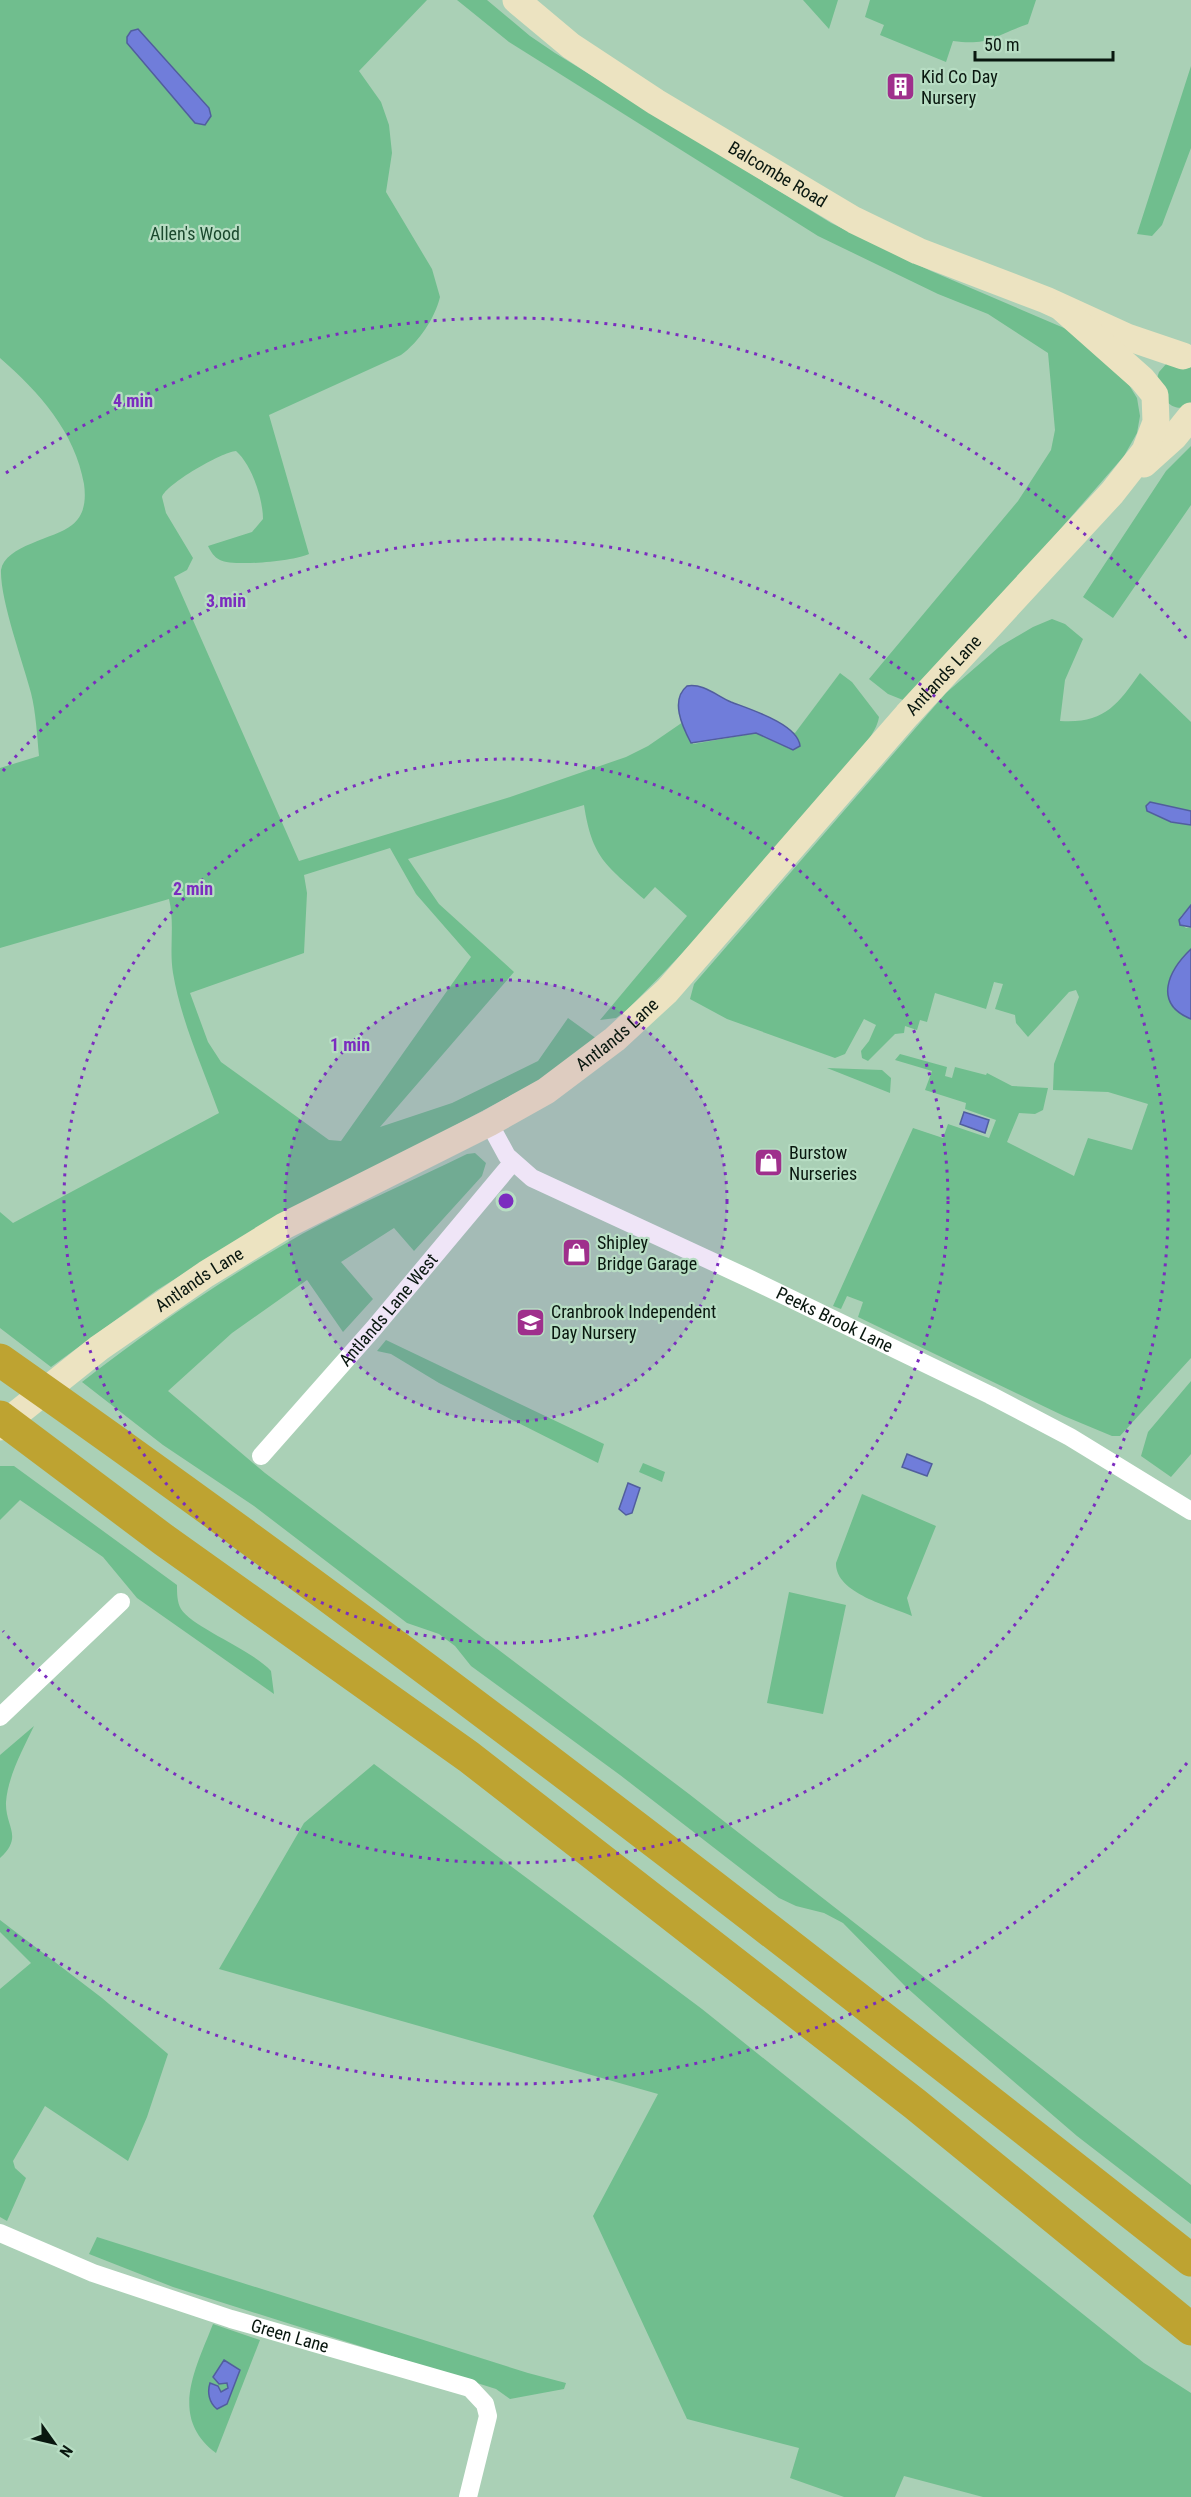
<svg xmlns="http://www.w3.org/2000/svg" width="1191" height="2497" font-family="'Roboto Condensed',sans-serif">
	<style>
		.green { fill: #70be8e; fill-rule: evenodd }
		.water { fill: #707dda; stroke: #515e9d; stroke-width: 1.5 }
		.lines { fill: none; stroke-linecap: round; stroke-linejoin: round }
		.minor { stroke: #fff; stroke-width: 18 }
		.secondary { stroke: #ece3c1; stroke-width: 27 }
		.motorway { stroke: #bea331; stroke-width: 33 }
		.ring { fill: none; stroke: #7b2cbf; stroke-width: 3; stroke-dasharray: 3 6 }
		.labels { text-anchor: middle; stroke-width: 4.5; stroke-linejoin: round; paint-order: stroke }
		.poi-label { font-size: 18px; fill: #09170f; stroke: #b7ddc3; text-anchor: start }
		.street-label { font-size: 18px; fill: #09170f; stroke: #b7ddc3 }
		.park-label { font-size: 18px; fill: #1b492e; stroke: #b7ddc3 }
		.centre { fill: #7b2cbf; stroke: #b7ddc3; stroke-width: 3 }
		.ring-label { font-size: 18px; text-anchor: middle; font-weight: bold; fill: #7b2cbf; stroke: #b7ddc3; stroke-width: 4.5; stroke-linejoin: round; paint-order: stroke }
	</style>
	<rect width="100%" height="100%" fill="#aad0b6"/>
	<path class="green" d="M 0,0 L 427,0 L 359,71 L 381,102 L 389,125 L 392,153 L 386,192 L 432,269 L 440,297 C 435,318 419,342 401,355 L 269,415 L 309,554 C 294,561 234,567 220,560 C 214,557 211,552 208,546 L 252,532 L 263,519 C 263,499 252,465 236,451 C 222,452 166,484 162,497 L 166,513 L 193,558 L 187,570 L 174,577 L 299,861 L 507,798 L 626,757 L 648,746 L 683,722 L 693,744 L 756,733 L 790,749 L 797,737 L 789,731 L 795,733 L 840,673 L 852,682 L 879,717 C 876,736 855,754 844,769 C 776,855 702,934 626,1011 L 616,1018 L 600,1020 L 687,916 L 655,887 L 644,899 C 606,865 592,858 584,805 L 408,859 L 439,904 L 514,972 L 380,1127 L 452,1103 L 538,1061 L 568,1018 L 597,1039 L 566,1066 L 214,1255 L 157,1290 L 51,1367 L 0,1328 L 0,1212 L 13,1223 L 219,1113 C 203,1068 181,1021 173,973 C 169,948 175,924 169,899 L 0,948 L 0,768 L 39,756 C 37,735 36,713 31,693 C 23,662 0,600 1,570 C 5,545 55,539 72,525 C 85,515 86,499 84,484 C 75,432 39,392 0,358 ZM 390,848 L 416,894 L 471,957 L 341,1141 L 329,1140 L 221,1062 L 208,1042 L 190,993 L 304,953 L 307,893 L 304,875 Z
		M 457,0 L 487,0 L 530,36 L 555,53 L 831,223 L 931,271 L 1071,331 L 1129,385 L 1137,398 L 1140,416 L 1137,433 L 1124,456 L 1030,564 L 903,700 L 888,694 L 869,679 L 1018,501 L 1051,450 L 1055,430 L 1048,353 L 988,314 L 938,294 L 818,236 L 509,42 Z
		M 803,0 L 838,0 L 829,29 Z
		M 870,0 L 1036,0 L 1028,24 C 995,35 990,46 953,41 L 946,62 L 880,35 L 884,25 L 865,17 Z
		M 1191,66 L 1191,148 L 1162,225 L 1152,236 L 1137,234 Z
		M 1191,361 L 1191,406 C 1169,413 1164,399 1156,381 L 1159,372 L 1167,363 Z
		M 1191,446 L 1191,505 L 1113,618 L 1083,597 L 1166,471 Z
		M 1052,619 L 1065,624 L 1083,639 L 1065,680 L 1060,721 C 1103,724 1117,706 1140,673 L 1191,722 L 1191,811 L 1150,802 L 1146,806 L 1147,811 L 1171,822 L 1191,825 L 1191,905 L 1181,916 L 1179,922 L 1186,928 L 1191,927 L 1191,949 C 1169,970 1152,1003 1191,1019 L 1191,1358 L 1120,1436 L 1112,1436 L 1064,1416 L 858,1317 L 863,1302 L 847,1296 L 841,1309 L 833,1306 L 913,1128 L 943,1138 L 948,1124 L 989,1138 L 996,1120 L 965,1109 L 966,1103 L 925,1090 L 932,1071 L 895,1060 L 900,1054 L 947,1067 L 945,1076 L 952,1078 L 955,1067 L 986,1075 L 987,1073 L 1012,1086 L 1048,1088 L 1043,1110 L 1035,1114 L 1019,1113 L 1007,1142 L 1074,1176 L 1088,1138 L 1132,1150 L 1148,1104 L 1108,1092 L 1053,1090 L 1054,1064 L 1079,997 L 1076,990 L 1069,992 L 1028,1037 L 1016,1023 L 1015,1015 L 995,1009 L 1003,984 L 994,982 L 986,1009 L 935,993 L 927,1022 L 920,1020 L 917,1030 L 905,1026 L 904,1033 L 895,1034 L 868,1061 L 862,1058 L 861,1051 L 869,1041 L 876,1025 L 864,1019 L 845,1054 L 835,1058 L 727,1019 L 690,999 L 694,984 L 946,693 L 999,647 L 1033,627 Z
		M 827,1068 L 882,1070 L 891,1078 L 890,1093 Z
		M 475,1153 L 486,1163 L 482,1176 L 414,1251 L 394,1228 L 341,1262 L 373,1299 L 343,1332 L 307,1280 L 232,1333 L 168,1391 L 265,1473 L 689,1794 L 1191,2185 L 1191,2224 L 1077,2136 L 961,2036 L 905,1986 L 843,1923 L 824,1913 L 796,1906 L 779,1898 L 620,1775 L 471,1666 L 455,1646 L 439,1634 L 407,1623 L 254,1506 L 163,1445 L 82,1382 C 151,1328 226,1277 302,1234 C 356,1205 412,1181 467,1154 Z
		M 386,1340 L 604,1444 L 598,1463 L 439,1383 L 391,1354 L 377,1351 Z
		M 1191,1381 L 1191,1454 L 1171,1477 L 1141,1456 L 1148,1432 Z
		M 643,1463 L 665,1472 L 662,1482 L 639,1472 Z
		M 0,1466 L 14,1466 L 177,1585 C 177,1593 177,1602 181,1609 C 192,1627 252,1650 271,1671 L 274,1694 L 137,1598 L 103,1557 L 20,1500 L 0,1520 Z
		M 862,1494 L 936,1526 L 907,1598 L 912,1616 C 889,1606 835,1593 836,1563 Z
		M 789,1592 L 846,1605 L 823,1714 L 767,1703 Z
		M 34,1726 C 23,1749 8,1776 6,1802 C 5,1827 24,1836 0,1858 L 0,1755 Z
		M 374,1764 L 702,2009 L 1144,2363 L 1191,2393 L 1191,2497 L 983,2497 L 904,2476 L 895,2497 L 844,2497 L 790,2478 L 799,2448 L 687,2419 L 593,2216 L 658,2094 L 219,1969 L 304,1823 Z
		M 0,1920 L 102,1998 L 168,2054 L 147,2117 L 128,2161 L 45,2106 L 13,2161 L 15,2168 L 26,2178 L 7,2221 L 0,2217 L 0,1989 L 31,1963 L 0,1932 Z
		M 97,2237 L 528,2373 L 566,2383 L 564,2389 L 510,2399 L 496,2389 L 173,2287 L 89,2254 Z
		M 213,2324 L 260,2340 L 216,2453 C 168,2417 196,2368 213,2324 Z"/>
	<path class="water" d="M 138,29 L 209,108 L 211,116 L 205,125 L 195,123 L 127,43 L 127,37 L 131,31 Z
		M 687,686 C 703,683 717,696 731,702 C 749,709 798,724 800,746 L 793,750 L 756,733 L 691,743 C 682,726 670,700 687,686 Z
		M 1150,802 L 1191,811 L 1191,825 L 1171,822 L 1147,811 L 1146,806 Z
		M 1191,905 L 1191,927 L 1180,925 L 1179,920 Z
		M 1191,949 L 1191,1019 C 1152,1003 1169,970 1191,949 Z
		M 964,1112 L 989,1120 L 985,1133 L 960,1124 Z
		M 907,1454 L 932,1464 L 927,1476 L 902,1467 Z
		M 628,1483 L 640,1488 L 632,1513 L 626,1515 L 619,1509 Z
		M 224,2360 L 240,2370 L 227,2404 L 217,2409 C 209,2403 207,2392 210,2383 L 218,2386 L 221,2392 L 228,2388 L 227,2383 L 219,2384 L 213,2377 Z"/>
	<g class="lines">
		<g class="minor">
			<path id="s1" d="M 489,1123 L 507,1156 L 532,1178 L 750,1279 L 990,1395 L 1070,1437 L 1191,1511"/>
			<path id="s2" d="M 261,1456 L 374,1328 L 512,1163"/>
			<path d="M 0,1717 L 121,1602"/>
			<path id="s3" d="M 0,2233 L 93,2273 L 231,2319 L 470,2388 L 485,2404 L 488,2416 L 468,2497"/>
		</g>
		<g class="secondary">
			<path id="s4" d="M 516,0 L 571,46 L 656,102 L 854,220 L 918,251 L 1046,300 L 1127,337 L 1183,356"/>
			<path d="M 1144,464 L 1174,437 L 1191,416"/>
			<path id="s5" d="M 0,1427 L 99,1348 L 206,1274 L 284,1226 L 489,1123 L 546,1091 L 615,1039 L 667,991 L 907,715 L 1112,493 L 1145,451 L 1156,422 L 1155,395 L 1142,379 L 1063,309"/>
		</g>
		<path class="motorway" d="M 0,1360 C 408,1646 800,1951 1191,2260
			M 0,1417 L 164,1540 L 469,1757 L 915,2104 L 1191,2329"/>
	</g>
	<circle cx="506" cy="1201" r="221" fill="#7b2cbf" fill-opacity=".12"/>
	<g class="ring">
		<circle cx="506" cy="1201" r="221"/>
		<circle cx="506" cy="1201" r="442"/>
		<path d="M3 771A662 662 0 1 1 3 1631"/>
		<path d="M1187 1763A883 883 0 0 1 6 1929M6 473A883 883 0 0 1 1187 639"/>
	</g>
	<defs>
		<symbol id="building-square" viewBox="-11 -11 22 22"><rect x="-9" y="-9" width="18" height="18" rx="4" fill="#9f2f8c" stroke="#b7ddc3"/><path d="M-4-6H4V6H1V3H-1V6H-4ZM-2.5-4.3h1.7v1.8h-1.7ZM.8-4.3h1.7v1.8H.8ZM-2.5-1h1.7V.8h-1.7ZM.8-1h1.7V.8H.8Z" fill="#fff"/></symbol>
		<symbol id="shop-square" viewBox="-11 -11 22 22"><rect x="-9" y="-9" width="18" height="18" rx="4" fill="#9f2f8c" stroke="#b7ddc3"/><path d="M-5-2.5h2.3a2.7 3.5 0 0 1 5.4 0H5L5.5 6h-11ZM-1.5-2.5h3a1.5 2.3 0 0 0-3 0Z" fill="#fff"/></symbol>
		<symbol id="school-square" viewBox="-11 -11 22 22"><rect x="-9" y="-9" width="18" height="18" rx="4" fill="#9f2f8c" stroke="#b7ddc3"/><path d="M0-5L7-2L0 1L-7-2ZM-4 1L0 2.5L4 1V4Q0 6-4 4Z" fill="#fff"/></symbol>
	</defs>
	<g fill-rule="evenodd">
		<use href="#building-square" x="884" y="70" width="33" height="33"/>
		<use href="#shop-square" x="752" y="1146" width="33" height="33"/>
		<use href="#shop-square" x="560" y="1236" width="33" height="33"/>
		<use href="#school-square" x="514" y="1306" width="33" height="33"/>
	</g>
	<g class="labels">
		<g class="poi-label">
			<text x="921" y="83">Kid Co Day<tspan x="921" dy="21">Nursery</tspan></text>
			<text x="789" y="1159">Burstow<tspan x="789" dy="21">Nurseries</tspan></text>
			<text x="597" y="1249">Shipley<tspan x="597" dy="21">Bridge Garage</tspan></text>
			<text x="551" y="1318">Cranbrook Independent<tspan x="551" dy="21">Day Nursery</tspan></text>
		</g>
		<g class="street-label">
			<text dy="6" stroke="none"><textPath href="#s4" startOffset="315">Balcombe Road</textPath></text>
			<text dy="6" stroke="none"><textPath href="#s5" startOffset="1220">Antlands Lane</textPath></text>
			<text dy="6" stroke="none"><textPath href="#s5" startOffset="734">Antlands Lane</textPath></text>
			<text dy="6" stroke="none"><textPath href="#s5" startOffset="248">Antlands Lane</textPath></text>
			<text dy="6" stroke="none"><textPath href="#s2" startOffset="194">Antlands Lane West</textPath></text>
			<text dy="6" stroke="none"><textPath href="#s1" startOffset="405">Peeks Brook Lane</textPath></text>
			<text dy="6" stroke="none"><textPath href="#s3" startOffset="308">Green Lane</textPath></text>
		</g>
		<g class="park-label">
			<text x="195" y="240">Allen's Wood</text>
		</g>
	</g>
	<circle cx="506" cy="1201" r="9" class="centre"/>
	<g class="ring-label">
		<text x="133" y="407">4 min</text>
		<text x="226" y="607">3 min</text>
		<text x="193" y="895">2 min</text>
		<text x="350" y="1051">1 min</text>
	</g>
	<g transform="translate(54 2443) rotate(124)" stroke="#b7ddc3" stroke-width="4.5" paint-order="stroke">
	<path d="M0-4.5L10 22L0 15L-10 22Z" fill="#09170f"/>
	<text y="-9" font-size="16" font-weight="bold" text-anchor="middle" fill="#09170f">N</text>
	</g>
	<path d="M975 51v9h138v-9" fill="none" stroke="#09170f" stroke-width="3"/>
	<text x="984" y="51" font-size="18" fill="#09170f" stroke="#b7ddc3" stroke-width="4.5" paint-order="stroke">50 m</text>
</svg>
